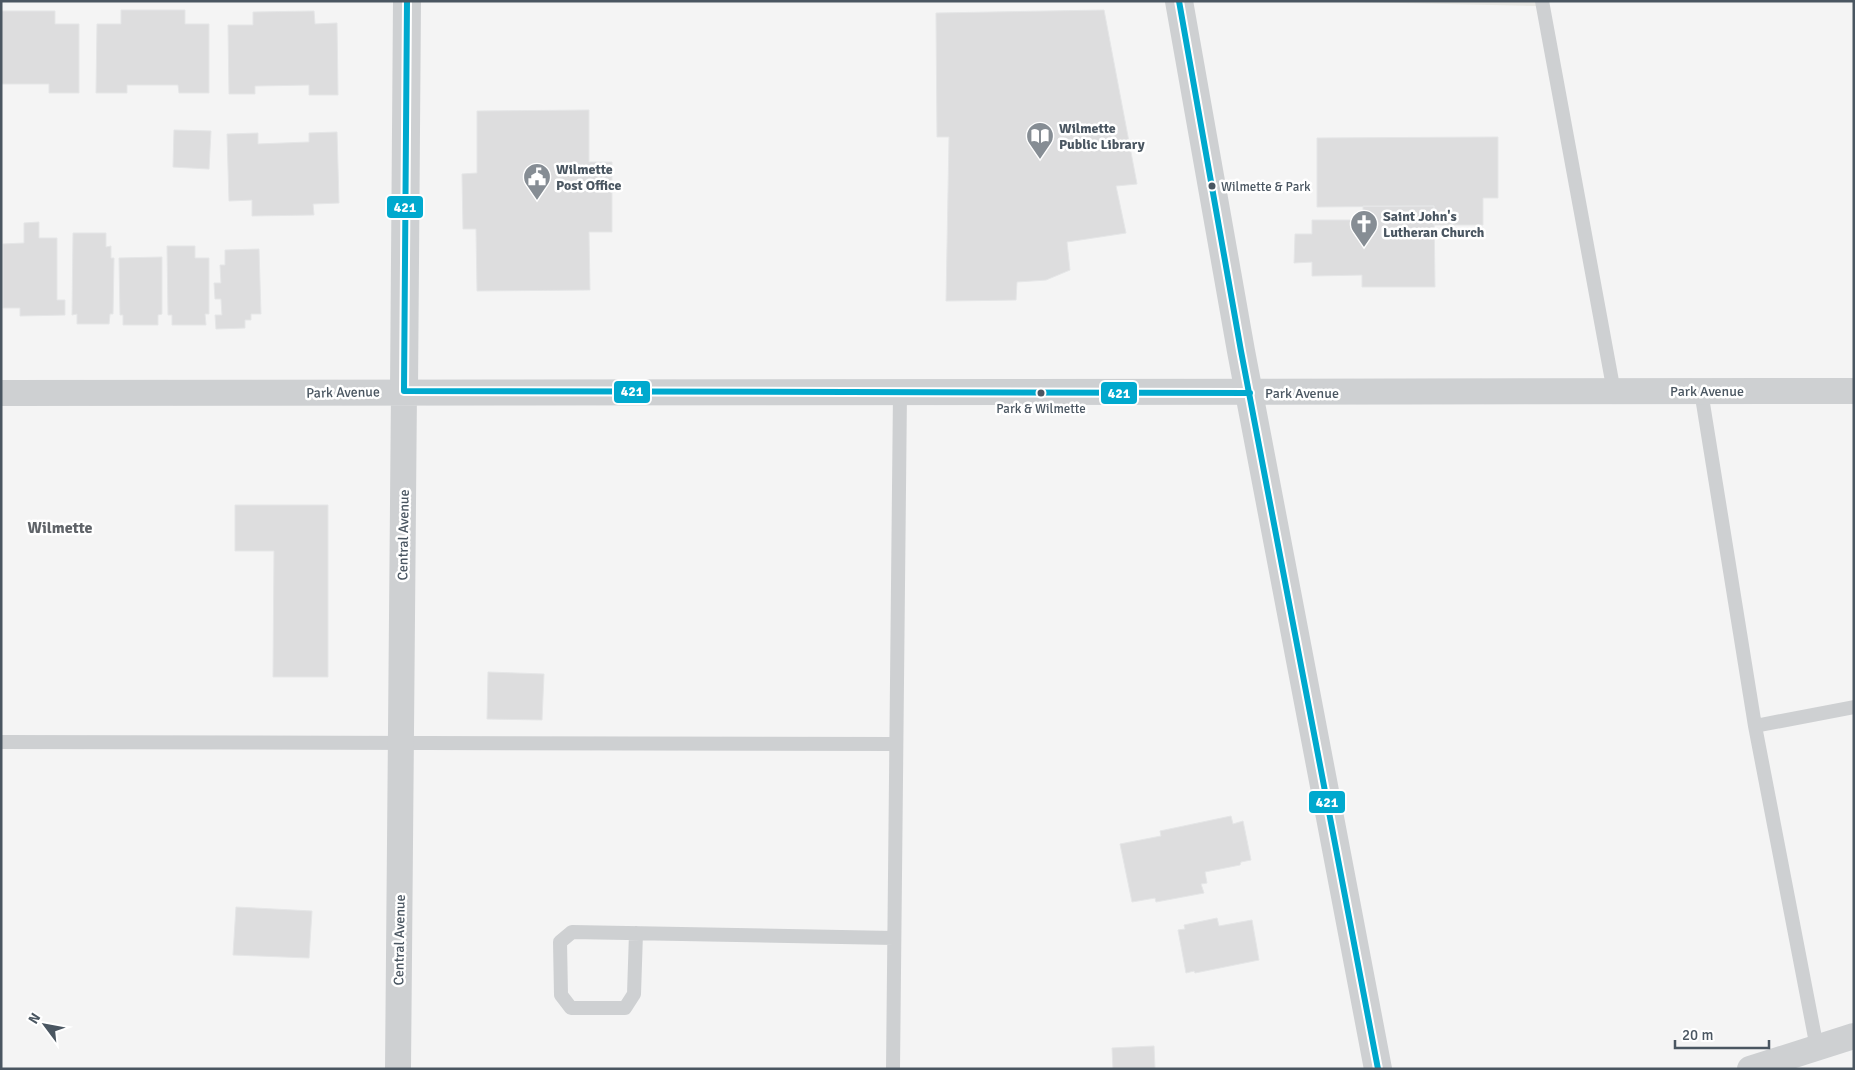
<svg xmlns="http://www.w3.org/2000/svg" width="1855" height="1070" font-family="Signika,sans-serif">
	<style>
		.commercial { fill: #e8e7e3 }
		.building { fill: #ddddde; stroke: #e5e6e7 }
		.lines { fill: none; stroke-linecap: round; stroke-linejoin: round }
		.service { stroke: #ced0d2; stroke-width: 14 }
		.minor { stroke: #ced0d2; stroke-width: 26 }
		.tertiary { stroke: #ced0d2; stroke-width: 28 }
		.bus-1-casing { stroke: #fff; stroke-width: 10 }
		.bus-1 { stroke: #00a9ce; stroke-width: 6 }
		.bus-dot { fill: #4a5661; stroke: #fff; stroke-width: 2 }
		.labels { text-anchor: middle; stroke-width: 5; stroke-linejoin: round; paint-order: stroke }
		.bus-label { font-size: 13px; fill: #4a5661; stroke: #fff; text-anchor: start }
		.poi-label { font-size: 14px; font-weight: bold; fill: #4a5661; stroke: #fff; text-anchor: start }
		.street-label { font-size: 14px; fill: #4a5661; stroke: #fff }
		.quarter-label { font-size: 16px; font-weight: bold; fill: #5f6368; stroke: #fff }
		.line-badge { stroke: #fff; stroke-width: 2 }
		.badge-label { font-size: 14px; text-anchor: middle; font-weight: bold; fill: #fff }
	</style>
	<rect width="100%" height="100%" fill="#f4f4f4"/>
	<path class="commercial" d="M 1310,1 L 1536,1 L 1537,6 Z"/>
	<path class="building" d="M 121,10 L 185,10 L 185,24 L 209,24 L 209,93 L 179,93 L 178,85 L 127,85 L 127,93 L 96,93 L 97,24 L 121,24 Z
		M 1104,10 L 1137,184 L 1116,186 L 1126,233 L 1067,242 L 1070,270 L 1046,280 L 1017,282 L 1016,300 L 946,301 L 949,137 L 937,137 L 936,13 Z
		M 1,11 L 55,11 L 55,24 L 79,24 L 79,93 L 49,93 L 49,84 L 1,84 Z
		M 314,11 L 315,24 L 337,23 L 338,95 L 309,95 L 309,85 L 255,86 L 255,94 L 229,94 L 228,25 L 253,25 L 253,12 Z
		M 589,110 L 589,162 L 612,162 L 612,232 L 589,232 L 590,290 L 477,291 L 476,229 L 463,229 L 462,174 L 477,173 L 477,111 Z
		M 174,130 L 211,131 L 209,169 L 173,167 Z
		M 337,132 L 339,203 L 313,204 L 314,215 L 252,216 L 252,200 L 229,201 L 227,134 L 258,133 L 258,144 L 309,142 L 309,133 Z
		M 1498,137 L 1498,198 L 1483,198 L 1483,225 L 1434,225 L 1434,206 L 1317,207 L 1317,138 Z
		M 1363,206 L 1434,206 L 1435,287 L 1362,287 L 1362,275 L 1312,276 L 1312,262 L 1294,263 L 1295,234 L 1312,234 L 1312,220 L 1363,220 Z
		M 39,222 L 39,238 L 57,238 L 57,300 L 65,300 L 65,315 L 20,316 L 20,308 L 3,308 L 3,244 L 24,243 L 24,223 Z
		M 73,233 L 106,233 L 106,247 L 111,246 L 111,258 L 114,258 L 113,314 L 110,314 L 109,324 L 77,324 L 77,314 L 72,315 Z
		M 167,246 L 195,246 L 195,258 L 209,258 L 209,314 L 205,314 L 206,325 L 172,325 L 172,315 L 168,315 Z
		M 259,249 L 261,314 L 251,314 L 251,320 L 245,320 L 245,328 L 216,329 L 215,315 L 222,315 L 221,299 L 215,299 L 214,283 L 221,283 L 220,265 L 225,265 L 225,250 Z
		M 162,257 L 162,314 L 158,315 L 158,325 L 123,325 L 123,315 L 120,315 L 119,258 Z
		M 235,505 L 328,505 L 328,677 L 273,677 L 274,551 L 235,551 Z
		M 488,672 L 544,674 L 542,720 L 487,719 Z
		M 1231,816 L 1233,824 L 1243,821 L 1251,860 L 1241,862 L 1240,865 L 1205,872 L 1207,883 L 1201,884 L 1204,893 L 1156,902 L 1155,898 L 1132,902 L 1120,844 L 1161,836 L 1160,831 Z
		M 236,907 L 312,911 L 309,958 L 233,955 Z
		M 1217,918 L 1219,926 L 1252,920 L 1259,960 L 1195,973 L 1194,971 L 1186,973 L 1178,930 L 1185,929 L 1184,925 Z
		M 1154,1046 L 1155,1069 L 1113,1069 L 1112,1048 Z"/>
	<g class="lines">
		<path class="service" d="M 1542,1 L 1614,392
			M 1701,391 L 1755,726 L 1817,1048
			M 1755,726 L 1854,707
			M 1,742 L 896,744
			M 636,933 L 634,994 L 625,1008 L 571,1008 L 561,995 L 560,942 L 572,932 L 894,938
			M 893,1069 L 900,392"/>
		<path class="minor" d="M 1,393 L 1854,391
			M 398,1069 L 404,391
			M 1750,1069 L 1854,1036"/>
		<path class="tertiary" d="M 1179,1 L 1241,351 L 1378,1069
			M 404,391 L 407,1"/>
		<defs>
			<path id="bus-1" d="M 407,1 L 404,391 L 1250,393
				M 1179,1 L 1241,351 L 1378,1069"/>
		</defs>
		<use href="#bus-1" class="bus-1-casing"/>
		<use href="#bus-1" class="bus-1"/>
	</g>
	<defs>
		<symbol id="library-pin" viewBox="-11 -11 22 30"><path d="M0 17L-7.5 6A9.5 9.5 0 1 1 7.5 6Z" fill="#868d94" stroke="#fff"/><path d="M-6-4Q-3-5.5-.7-3.5V5Q-3 3-6 4ZM6-4Q3-5.5 .7-3.5V5Q3 3 6 4Z" fill="#fff"/></symbol>
		<symbol id="civic-pin" viewBox="-11 -11 22 30"><path d="M0 17L-7.5 6A9.5 9.5 0 1 1 7.5 6Z" fill="#868d94" stroke="#fff"/><path d="M-.6-6.5H3V-4.5H.6V-3L4-1V1h2V6H-6V1h2V-1L-.6-3ZM-1.2 2.5V6h2.4V2.5Z" fill="#fff"/></symbol>
		<symbol id="church-pin" viewBox="-11 -11 22 30"><path d="M0 17L-7.5 6A9.5 9.5 0 1 1 7.5 6Z" fill="#868d94" stroke="#fff"/><path d="M-1.2-6h2.4v3.5h3.3v2.4h-3.3V6h-2.4V-.1h-3.3v-2.4h3.3Z" fill="#fff"/></symbol>
	</defs>
	<g fill-rule="evenodd">
		<use href="#library-pin" x="1024" y="120" width="32" height="43"/>
		<use href="#civic-pin" x="521" y="161" width="32" height="43"/>
		<use href="#church-pin" x="1348" y="208" width="32" height="43"/>
	</g>
	<g class="bus-dot">
		<circle cx="1212" cy="186" r="4.5"/>
		<circle cx="1041" cy="393" r="4.5"/>
	</g>
	<g class="labels">
		<g class="bus-label">
			<text x="1221" y="191">Wilmette &amp; Park</text>
			<text x="1041" y="413" text-anchor="middle">Park &amp; Wilmette</text>
		</g>
		<g class="poi-label">
			<text x="1059" y="133">Wilmette<tspan x="1059" dy="16">Public Library</tspan></text>
			<text x="556" y="174">Wilmette<tspan x="556" dy="16">Post Office</tspan></text>
			<text x="1383" y="221">Saint John's<tspan x="1383" dy="16">Lutheran Church</tspan></text>
		</g>
		<g class="street-label">
			<text x="1707" y="396">Park Avenue</text>
			<text transform="translate(343 392) rotate(-1)" y="5">Park Avenue</text>
			<text x="1302" y="398">Park Avenue</text>
			<text transform="translate(403 535) rotate(-89)" y="5">Central Avenue</text>
			<text transform="translate(399 940) rotate(-89)" y="5">Central Avenue</text>
		</g>
		<g class="quarter-label">
			<text x="60" y="533">Wilmette</text>
		</g>
	</g>
	<g class="line-badge">
		<rect x="386" y="195" width="38" height="24" rx="5" fill="#00a9ce"/>
		<rect x="613" y="380" width="38" height="24" rx="5" fill="#00a9ce"/>
		<rect x="1100" y="381" width="38" height="24" rx="5" fill="#00a9ce"/>
		<rect x="1308" y="790" width="38" height="24" rx="5" fill="#00a9ce"/>
	</g>
	<g class="badge-label">
		<text x="405" y="212">421</text>
		<text x="632" y="396">421</text>
		<text x="1119" y="398">421</text>
		<text x="1327" y="807">421</text>
	</g>
	<rect width="1855" height="1070" fill="none" stroke="#4a5661" stroke-width="5"/>
	<g transform="translate(45 1025) rotate(302)" stroke="#ffffff" stroke-width="4" paint-order="stroke">
	<path d="M0-4L9 19L0 12L-9 19Z" fill="#4a5661"/>
	<text y="-8" font-size="14" font-weight="bold" text-anchor="middle" fill="#4a5661">N</text>
	</g>
	<path d="M1675 1040v8h94v-8" fill="none" stroke="#4a5661" stroke-width="2.5"/>
	<text x="1682" y="1040" font-size="15" fill="#4a5661" stroke="#ffffff" stroke-width="4" paint-order="stroke">20 m</text>
</svg>
